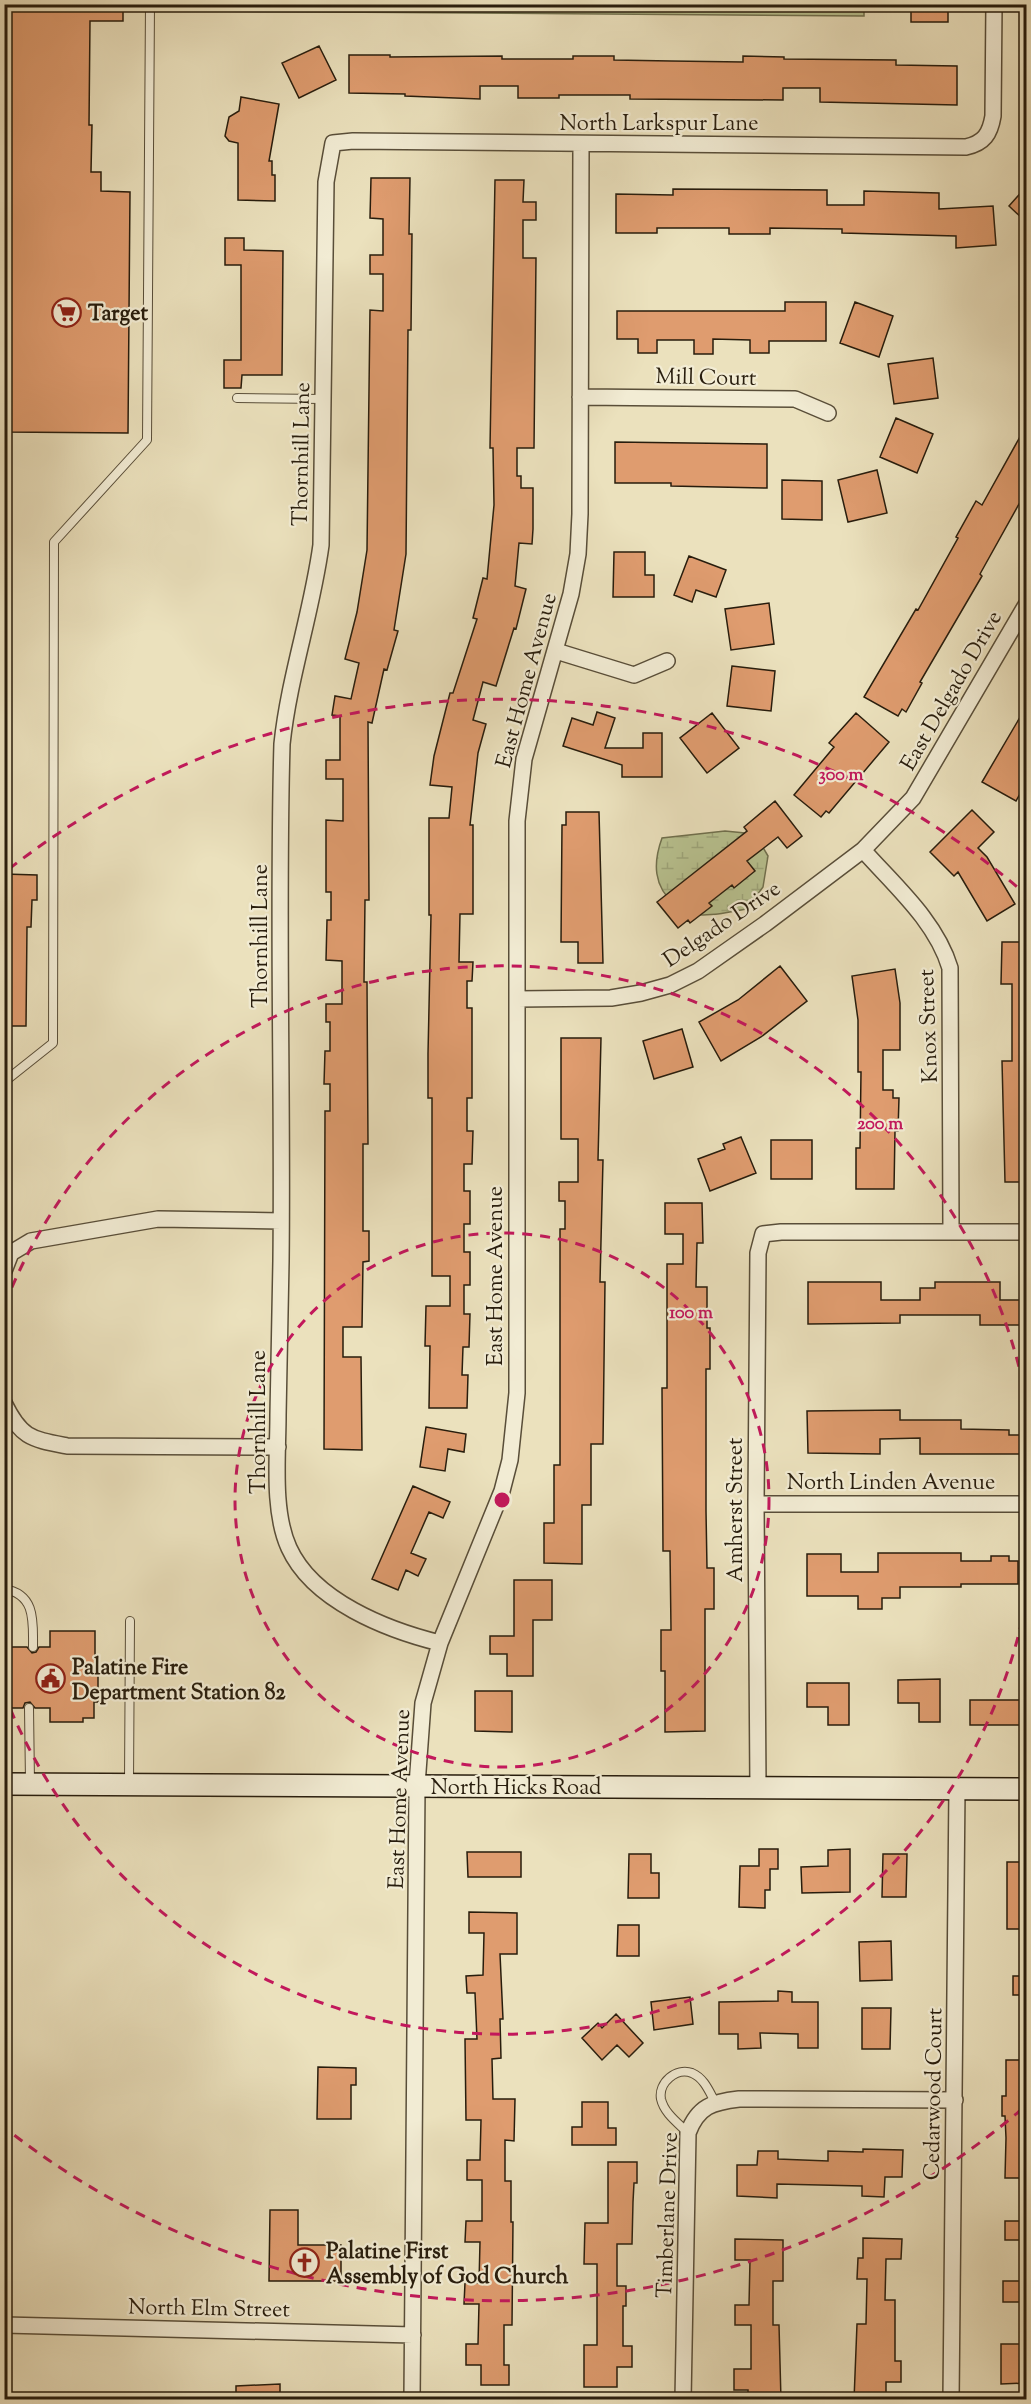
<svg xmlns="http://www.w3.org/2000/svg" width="1031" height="2404" font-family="'Sorts Mill Goudy',serif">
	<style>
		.forest { fill: url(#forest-crowns); stroke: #70704e; stroke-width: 1.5 }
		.wetland { fill: url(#wetland-marsh); stroke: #70704e; stroke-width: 1.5 }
		.building { fill: #df9c6f; stroke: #281d0d; stroke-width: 1.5 }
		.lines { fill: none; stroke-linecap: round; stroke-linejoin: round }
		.service-casing { stroke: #594e39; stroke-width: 10 }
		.minor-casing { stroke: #594e39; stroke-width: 18 }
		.secondary-casing { stroke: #281d0d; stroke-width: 24 }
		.service { stroke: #f2ecd4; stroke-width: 8 }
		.minor { stroke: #f2ecd4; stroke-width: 15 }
		.secondary { stroke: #f2ecd4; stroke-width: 21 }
		.ring { fill: none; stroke: #c2185b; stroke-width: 3; stroke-dasharray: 10 8 }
		.labels { text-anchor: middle; stroke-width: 4.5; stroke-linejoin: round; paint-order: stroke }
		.street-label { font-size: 22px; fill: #281d0d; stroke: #f2ecd4 }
		.poi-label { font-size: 22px; font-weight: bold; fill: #281d0d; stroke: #f2ecd4; text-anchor: start }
		.centre { fill: #c2185b; stroke: #f2ecd4; stroke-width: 3 }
		.ring-label { font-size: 18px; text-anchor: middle; font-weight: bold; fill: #c2185b; stroke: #f2ecd4; stroke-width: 4.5; stroke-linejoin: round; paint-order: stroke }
	</style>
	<defs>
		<pattern id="forest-crowns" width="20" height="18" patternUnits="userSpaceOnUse" patternTransform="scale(1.5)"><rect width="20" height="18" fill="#b8c290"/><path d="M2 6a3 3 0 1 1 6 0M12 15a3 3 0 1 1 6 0" fill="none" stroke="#9ea67b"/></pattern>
		<pattern id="wetland-marsh" width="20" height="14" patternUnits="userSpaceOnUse" patternTransform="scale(1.5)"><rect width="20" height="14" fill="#b8c290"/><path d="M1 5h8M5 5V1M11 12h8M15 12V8" fill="none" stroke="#9ea67b"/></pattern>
	</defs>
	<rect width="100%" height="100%" fill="#ebe1bd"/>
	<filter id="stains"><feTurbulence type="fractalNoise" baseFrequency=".00333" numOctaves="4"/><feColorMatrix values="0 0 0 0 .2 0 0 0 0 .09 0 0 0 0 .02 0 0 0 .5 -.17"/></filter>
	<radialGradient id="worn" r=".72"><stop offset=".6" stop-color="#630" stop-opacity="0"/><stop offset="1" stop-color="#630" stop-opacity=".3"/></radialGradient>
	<path class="forest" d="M 196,5 L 864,4 L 864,16 L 196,11 Z"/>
	<path class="wetland" d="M 725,831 L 755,834 L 768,856 L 763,887 L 747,909 C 728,912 706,918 686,913 C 682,912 679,908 675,905 C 653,886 653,863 662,838 Z"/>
	<path class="building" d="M 4,4 L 123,4 L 123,21 L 90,21 L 89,125 L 92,125 L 91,172 L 101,172 L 101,191 L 130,192 L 128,433 L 4,432 Z
		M 911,4 L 948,4 L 948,22 L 911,22 Z
		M 319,46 L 336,80 L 299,98 L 282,63 Z
		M 349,55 L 390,55 L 390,57 L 502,56 L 502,59 L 573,59 L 573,56 L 614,56 L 614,60 L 671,61 L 743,62 L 743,56 L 784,57 L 784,59 L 896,60 L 896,65 L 957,66 L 957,105 L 820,102 L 820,88 L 783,88 L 783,100 L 630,99 L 630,95 L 559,95 L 559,98 L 518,98 L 518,86 L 480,86 L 480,99 L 405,96 L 405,94 L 349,93 Z
		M 241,97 L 279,104 L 269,161 L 272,161 L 272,175 L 275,175 L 275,201 L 238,200 L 238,143 L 229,141 L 225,136 L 229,117 L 239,111 Z
		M 371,178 L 410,178 L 409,234 L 412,234 L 411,330 L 408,330 L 406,554 L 394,630 L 398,631 L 387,670 L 384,669 L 372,723 L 368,722 L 369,900 L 365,900 L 364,982 L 367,982 L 368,1144 L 363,1144 L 363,1231 L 369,1231 L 369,1261 L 363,1262 L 362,1327 L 343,1327 L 343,1357 L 361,1357 L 362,1450 L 324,1449 L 325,1111 L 330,1111 L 330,1084 L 324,1084 L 325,1051 L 330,1051 L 330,1022 L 326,1022 L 326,1004 L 342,1004 L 342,961 L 326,960 L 327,920 L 331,920 L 331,892 L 326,892 L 326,820 L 343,821 L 343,779 L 326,779 L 326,760 L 340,760 L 340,716 L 332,715 L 335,696 L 351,699 L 359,663 L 345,659 L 357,612 L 367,550 L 370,310 L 383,311 L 383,274 L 370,274 L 370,255 L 383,255 L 383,219 L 370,218 Z
		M 495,180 L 524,180 L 523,202 L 536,202 L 536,220 L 523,220 L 523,258 L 536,258 L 534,448 L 517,448 L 517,476 L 521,476 L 521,488 L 533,488 L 533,529 L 532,544 L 519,543 L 515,586 L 526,589 L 516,629 L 514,628 L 496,686 L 483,682 L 473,720 L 486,724 L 478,753 L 470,825 L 473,825 L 473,914 L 460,914 L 459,962 L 473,962 L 472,981 L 467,981 L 467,1008 L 472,1008 L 472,1098 L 467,1098 L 467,1131 L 473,1131 L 472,1164 L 464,1164 L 464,1191 L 470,1191 L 470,1224 L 464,1224 L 464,1252 L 470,1252 L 470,1285 L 464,1285 L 464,1314 L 470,1314 L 469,1347 L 463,1347 L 462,1375 L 468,1375 L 467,1408 L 429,1408 L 430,1346 L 425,1346 L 426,1306 L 450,1306 L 450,1276 L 432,1276 L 432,1098 L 428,1098 L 428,1054 L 431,915 L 429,915 L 429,818 L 449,818 L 452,787 L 430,785 L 434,756 L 450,693 L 453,693 L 477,619 L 473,618 L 483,578 L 487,579 L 494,505 L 493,448 L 490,448 L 491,390 Z
		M 1026,187 L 1026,222 L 1009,206 Z
		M 673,189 L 827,190 L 827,205 L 864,205 L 864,191 L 939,193 L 939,209 L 993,206 L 996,245 L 956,248 L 956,236 L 842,233 L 842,229 L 770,228 L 770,234 L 729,234 L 729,228 L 657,228 L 657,233 L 616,233 L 616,194 L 673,195 Z
		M 225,238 L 244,238 L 244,250 L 283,251 L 282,375 L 242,375 L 241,388 L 224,388 L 224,360 L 241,360 L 241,265 L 225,265 Z
		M 785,302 L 826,302 L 826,341 L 769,341 L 769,353 L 750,353 L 750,340 L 713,339 L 713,354 L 694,354 L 694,340 L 657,340 L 657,353 L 638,353 L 638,339 L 617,339 L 617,311 L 785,311 Z
		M 855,302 L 893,316 L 879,357 L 840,343 Z
		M 933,358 L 938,398 L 894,404 L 888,364 Z
		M 896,418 L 933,434 L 917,473 L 880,457 Z
		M 1026,426 L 1026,508 L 1019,504 L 980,574 L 982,576 L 920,682 L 922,683 L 906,712 L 902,709 L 898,716 L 864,697 L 916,609 L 918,610 L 958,538 L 956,537 L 976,501 L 982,505 Z
		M 615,442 L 767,444 L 767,488 L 671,486 L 671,483 L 615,483 Z
		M 877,470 L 887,513 L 848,522 L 838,480 Z
		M 782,480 L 822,481 L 822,520 L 782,519 Z
		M 614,552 L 645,552 L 645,575 L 654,575 L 654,597 L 613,597 Z
		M 689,556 L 726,570 L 716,597 L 696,590 L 692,602 L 674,595 Z
		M 769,603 L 774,644 L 731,650 L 725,609 Z
		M 732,666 L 775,671 L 771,711 L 727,706 Z
		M 1026,707 L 1026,783 L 1016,801 L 982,782 Z
		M 597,712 L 615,718 L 605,748 L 643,748 L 643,733 L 662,733 L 662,777 L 622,777 L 622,765 L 563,746 L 572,718 L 593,725 Z
		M 712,713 L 739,748 L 707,773 L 680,738 Z
		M 856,713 L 889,742 L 829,813 L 826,811 L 821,817 L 794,795 L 834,747 L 829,743 Z
		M 775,801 L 802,836 L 787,848 L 778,837 L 747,861 L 755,871 L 734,888 L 732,885 L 709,903 L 712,906 L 690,923 L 688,920 L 678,928 L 657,902 L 747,831 L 744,827 Z
		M 972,810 L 994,832 L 978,848 L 987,857 L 1015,904 L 987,921 L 958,872 L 954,876 L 930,852 Z
		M 566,812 L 599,812 L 603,963 L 578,963 L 578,942 L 561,942 L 562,825 L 566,825 Z
		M 4,874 L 37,875 L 37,900 L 32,900 L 31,927 L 27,927 L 26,1026 L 4,1026 Z
		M 1002,942 L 1026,942 L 1026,1182 L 1005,1182 L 1002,1061 L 1012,1061 L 1012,984 L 1001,984 Z
		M 780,966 L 807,1001 L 761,1037 L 721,1061 L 699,1022 L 738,1000 Z
		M 895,969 L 900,1003 L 900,1050 L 883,1050 L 883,1090 L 893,1090 L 893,1098 L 899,1098 L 898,1131 L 895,1131 L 894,1189 L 856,1189 L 856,1148 L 860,1148 L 861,1072 L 858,1072 L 858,1020 L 852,976 Z
		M 682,1029 L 693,1067 L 654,1079 L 643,1041 Z
		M 561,1038 L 601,1038 L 598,1160 L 603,1160 L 600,1282 L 605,1282 L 603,1444 L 591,1444 L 591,1505 L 582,1505 L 582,1564 L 544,1563 L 544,1523 L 554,1523 L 554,1465 L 560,1465 L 560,1229 L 565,1229 L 565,1201 L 559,1201 L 559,1182 L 578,1182 L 578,1139 L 561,1139 Z
		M 741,1137 L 756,1173 L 710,1191 L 698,1159 L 725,1149 L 723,1144 Z
		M 771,1140 L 812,1140 L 812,1179 L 771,1179 Z
		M 665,1203 L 702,1203 L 703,1243 L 697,1243 L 696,1287 L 707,1287 L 707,1328 L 710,1328 L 710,1369 L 706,1369 L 706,1511 L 707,1568 L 714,1568 L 714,1609 L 705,1609 L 705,1731 L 665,1732 L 665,1671 L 661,1671 L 661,1630 L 671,1630 L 670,1551 L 663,1551 L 662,1388 L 667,1388 L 667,1264 L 683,1264 L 683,1234 L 665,1234 Z
		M 808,1282 L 881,1282 L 881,1300 L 920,1300 L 920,1288 L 935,1288 L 935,1282 L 1000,1282 L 1000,1300 L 1024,1300 L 1024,1325 L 980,1325 L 980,1315 L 900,1315 L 900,1323 L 808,1324 Z
		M 900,1410 L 900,1420 L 961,1420 L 961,1429 L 1009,1430 L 1009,1435 L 1020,1435 L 1020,1454 L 920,1454 L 920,1438 L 880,1439 L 880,1454 L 808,1453 L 807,1411 Z
		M 426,1427 L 466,1434 L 464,1452 L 448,1449 L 445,1471 L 420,1467 Z
		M 413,1486 L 450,1502 L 443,1518 L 429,1512 L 411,1553 L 426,1559 L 418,1576 L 406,1570 L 398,1590 L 372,1579 Z
		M 878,1553 L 961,1553 L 961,1561 L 991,1561 L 991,1556 L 1009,1556 L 1009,1561 L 1018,1561 L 1018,1584 L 961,1584 L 961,1587 L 900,1587 L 900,1598 L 882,1598 L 882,1609 L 858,1609 L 858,1596 L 807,1596 L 807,1554 L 841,1554 L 841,1572 L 878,1572 Z
		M 514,1580 L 552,1580 L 552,1620 L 533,1620 L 533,1676 L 507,1676 L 507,1654 L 490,1654 L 490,1636 L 514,1636 Z
		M 50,1631 L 95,1631 L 95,1655 L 98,1655 L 98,1702 L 94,1702 L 94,1718 L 83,1718 L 83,1722 L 50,1722 L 50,1708 L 35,1708 L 30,1702 L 25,1703 L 23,1708 L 4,1708 L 4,1647 L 27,1647 L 32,1653 L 36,1652 L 39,1647 L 50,1647 Z
		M 940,1679 L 940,1722 L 919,1722 L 919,1703 L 898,1703 L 898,1680 Z
		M 807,1683 L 849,1683 L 849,1725 L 828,1725 L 828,1707 L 807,1707 Z
		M 475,1691 L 512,1691 L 512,1732 L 475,1731 Z
		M 970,1700 L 1026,1700 L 1026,1725 L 970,1725 Z
		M 759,1849 L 778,1849 L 778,1869 L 770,1869 L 770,1890 L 765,1890 L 765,1908 L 739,1907 L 740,1866 L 759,1866 Z
		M 850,1849 L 850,1892 L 802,1893 L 801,1867 L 828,1866 L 828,1850 Z
		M 467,1852 L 521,1852 L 521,1877 L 468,1877 Z
		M 629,1854 L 651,1854 L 651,1873 L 659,1873 L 659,1898 L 628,1898 Z
		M 883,1854 L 907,1854 L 906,1897 L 882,1897 Z
		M 1007,1862 L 1026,1862 L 1026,1929 L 1007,1929 Z
		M 469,1912 L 517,1913 L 517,1954 L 500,1954 L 503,2019 L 500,2019 L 501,2058 L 492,2059 L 493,2099 L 515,2099 L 514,2141 L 505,2140 L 505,2181 L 511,2181 L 511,2222 L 513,2222 L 512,2325 L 504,2325 L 504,2365 L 509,2365 L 509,2385 L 481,2385 L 481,2365 L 466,2365 L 466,2344 L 478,2344 L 479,2304 L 464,2304 L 465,2283 L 479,2283 L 480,2242 L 465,2242 L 466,2221 L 482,2221 L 482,2180 L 467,2180 L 467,2160 L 480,2160 L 481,2120 L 466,2120 L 465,2039 L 477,2039 L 475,1993 L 467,1993 L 466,1976 L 483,1975 L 484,1933 L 469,1933 Z
		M 618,1925 L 639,1925 L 639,1956 L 617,1956 Z
		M 891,1941 L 892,1980 L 860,1981 L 859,1942 Z
		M 1013,1976 L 1026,1976 L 1026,1995 L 1013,1995 Z
		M 778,1991 L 792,1992 L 792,2002 L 818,2002 L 818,2048 L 798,2048 L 798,2034 L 760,2033 L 761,2048 L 738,2049 L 738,2034 L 719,2034 L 719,2002 L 778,2001 Z
		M 690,1997 L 693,2024 L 654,2030 L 651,2002 Z
		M 862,2008 L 891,2008 L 890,2049 L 862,2049 Z
		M 616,2014 L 643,2043 L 629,2057 L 617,2045 L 602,2060 L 582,2038 L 598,2023 L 602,2028 Z
		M 1006,2060 L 1026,2060 L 1026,2178 L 1005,2178 L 1006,2138 L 1005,2116 L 1002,2116 L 1002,2096 L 1006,2096 Z
		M 318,2067 L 356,2068 L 356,2085 L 351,2085 L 351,2119 L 317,2119 Z
		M 582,2102 L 608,2102 L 608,2128 L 616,2128 L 616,2145 L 572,2145 L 572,2127 L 582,2127 Z
		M 863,2149 L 903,2150 L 902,2177 L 885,2177 L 884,2197 L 862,2196 L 862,2186 L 777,2184 L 777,2198 L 737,2196 L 737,2165 L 757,2165 L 758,2151 L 778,2151 L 778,2159 L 828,2161 L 828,2151 L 863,2152 Z
		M 608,2162 L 637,2162 L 637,2183 L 634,2183 L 633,2202 L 632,2244 L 617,2244 L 617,2286 L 626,2286 L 626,2306 L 623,2306 L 623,2346 L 632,2346 L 632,2367 L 617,2367 L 617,2387 L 584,2387 L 584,2345 L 597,2345 L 597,2264 L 584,2264 L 585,2223 L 608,2223 Z
		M 270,2210 L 298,2210 L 298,2245 L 341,2245 L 341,2281 L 269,2281 Z
		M 1005,2221 L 1026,2221 L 1026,2240 L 1005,2240 Z
		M 863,2238 L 902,2239 L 901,2259 L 886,2259 L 885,2300 L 895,2300 L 895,2361 L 901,2361 L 901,2382 L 886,2382 L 886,2400 L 854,2400 L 857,2324 L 866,2324 L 867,2279 L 857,2279 L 858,2258 L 863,2258 Z
		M 735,2239 L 783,2240 L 783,2281 L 773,2281 L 773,2325 L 779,2325 L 781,2400 L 748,2400 L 748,2390 L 734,2390 L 734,2369 L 751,2369 L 751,2325 L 735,2325 L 735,2305 L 749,2305 L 750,2260 L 735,2260 Z
		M 1003,2281 L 1026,2281 L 1026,2302 L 1003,2302 Z
		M 1001,2344 L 1026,2344 L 1026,2383 L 1001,2384 Z
		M 280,2384 L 280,2400 L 236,2400 L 236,2386 Z"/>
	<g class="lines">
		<defs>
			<path id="service" d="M 237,398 L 324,399
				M 4,1082 L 53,1043 L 54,542 L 147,440 L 150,4
				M 4,1589 C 36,1594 33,1622 33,1647
				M 29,1708 L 30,1782
				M 129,1782 L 130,1621
				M 688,2133 C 678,2123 664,2113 661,2099 C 658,2083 676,2067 692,2073 C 704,2078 709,2091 715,2102"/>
			<path id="minor" d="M 580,397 L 795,399 L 828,413
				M 556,651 L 634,675 L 667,661
				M 863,850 C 894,885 936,921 950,968 L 951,1231
				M 517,999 L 611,998 L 641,993 L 670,985 L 698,971 L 765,924 L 863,850 L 913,798 L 1026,605
				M 4,1271 L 11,1253 L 31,1241 L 158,1219 L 281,1221
				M 4,1403 C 21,1438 31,1439 67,1446 L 278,1447
				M 756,1504 L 1026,1504
				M 440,1643 C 387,1630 313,1601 289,1548 C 272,1511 278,1456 278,1415 C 279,1364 280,1313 281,1261 C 283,1089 277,916 282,744 C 289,677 312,612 321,545 L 326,182 L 333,143 L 353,141 L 966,147 C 984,143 990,134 993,116 L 994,4
				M 758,1787 L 756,1504 L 758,1253 L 763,1234 L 781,1232 L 1026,1232
				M 4,2325 L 413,2335
				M 412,2400 L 417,1785 L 423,1703 L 440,1643 L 502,1491 L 510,1460 L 517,1393 L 517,821 L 524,759 L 571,594 L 578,554 L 580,514 L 581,144
				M 683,2400 L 688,2133 C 698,2106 713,2102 739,2099 L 955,2100
				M 951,2400 L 957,1788"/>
			<path id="secondary" d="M 4,1784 L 1026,1789"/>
		</defs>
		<use href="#service" class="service-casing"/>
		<use href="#minor" class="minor-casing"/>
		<use href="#secondary" class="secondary-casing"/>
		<use href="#service" class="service"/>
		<use href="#minor" class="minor"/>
		<use href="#secondary" class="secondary"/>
	</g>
	<g class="ring">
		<circle cx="502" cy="1500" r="267"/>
		<path d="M1026 1602A534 534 0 0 1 5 1696M5 1304A534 534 0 0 1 1026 1398"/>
		<path d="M1022 2109A801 801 0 0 1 9 2131M9 869A801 801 0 0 1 1022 891"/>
	</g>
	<defs>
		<symbol id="supermarket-ring" viewBox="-11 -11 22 22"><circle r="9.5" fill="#f2ecd4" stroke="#8f2418" stroke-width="1.5"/><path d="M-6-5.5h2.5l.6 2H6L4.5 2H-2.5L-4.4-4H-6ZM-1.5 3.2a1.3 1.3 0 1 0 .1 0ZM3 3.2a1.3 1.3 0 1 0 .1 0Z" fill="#8f2418"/></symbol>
		<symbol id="civic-ring" viewBox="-11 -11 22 22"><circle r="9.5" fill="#f2ecd4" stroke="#8f2418" stroke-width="1.5"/><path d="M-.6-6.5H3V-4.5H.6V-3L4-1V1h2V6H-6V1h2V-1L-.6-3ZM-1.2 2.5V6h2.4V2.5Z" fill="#8f2418"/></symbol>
		<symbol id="church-ring" viewBox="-11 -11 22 22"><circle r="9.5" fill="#f2ecd4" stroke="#8f2418" stroke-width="1.5"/><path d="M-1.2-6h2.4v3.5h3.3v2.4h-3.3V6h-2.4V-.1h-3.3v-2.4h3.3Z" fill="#8f2418"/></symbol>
	</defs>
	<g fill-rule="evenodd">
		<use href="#supermarket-ring" x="50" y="296" width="33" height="33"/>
		<use href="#civic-ring" x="34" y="1662" width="33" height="33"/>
		<use href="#church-ring" x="288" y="2246" width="33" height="33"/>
	</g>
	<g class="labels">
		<g class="street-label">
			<text x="659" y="130">North Larkspur Lane</text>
			<text transform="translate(706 376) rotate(1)" y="8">Mill Court</text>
			<text transform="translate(300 454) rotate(-89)" y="8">Thornhill Lane</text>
			<text transform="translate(525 680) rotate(-75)" y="8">East Home Avenue</text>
			<text transform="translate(950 690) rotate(-60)" y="8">East Delgado Drive</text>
			<text transform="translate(721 923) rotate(-34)" y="8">Delgado Drive</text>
			<text transform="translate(259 936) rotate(-90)" y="8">Thornhill Lane</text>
			<text transform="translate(927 1026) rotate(-92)" y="8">Knox Street</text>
			<text transform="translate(494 1276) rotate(-90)" y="8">East Home Avenue</text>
			<text transform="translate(257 1422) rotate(-90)" y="8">Thornhill Lane</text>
			<text x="891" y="1489">North Linden Avenue</text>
			<text transform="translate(734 1510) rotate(-90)" y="8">Amherst Street</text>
			<text x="516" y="1794">North Hicks Road</text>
			<text transform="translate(398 1799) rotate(-88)" y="8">East Home Avenue</text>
			<text transform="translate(932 2094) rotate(-89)" y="8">Cedarwood Court</text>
			<text transform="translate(666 2215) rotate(-88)" y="8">Timberlane Drive</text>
			<text transform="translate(209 2307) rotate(1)" y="8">North Elm Street</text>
		</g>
		<g class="poi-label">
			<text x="88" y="320">Target</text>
			<text x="72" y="1674">Palatine Fire<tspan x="72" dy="25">Department Station 82</tspan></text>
			<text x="326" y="2258">Palatine First<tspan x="326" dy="25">Assembly of God Church</tspan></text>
		</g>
	</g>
	<circle cx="502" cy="1500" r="9" class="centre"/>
	<g class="ring-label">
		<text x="841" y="780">300 m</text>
		<text x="880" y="1129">200 m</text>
		<text x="691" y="1318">100 m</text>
	</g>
	<rect width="1031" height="2404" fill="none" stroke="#ebe1bd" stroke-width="24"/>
	<rect x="6" y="6" width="1019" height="2392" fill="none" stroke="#281d0d" stroke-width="3"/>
	<rect x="12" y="12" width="1007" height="2380" fill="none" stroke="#281d0d" stroke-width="1.5"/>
	<rect width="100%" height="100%" filter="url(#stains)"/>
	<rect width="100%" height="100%" fill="url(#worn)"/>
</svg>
